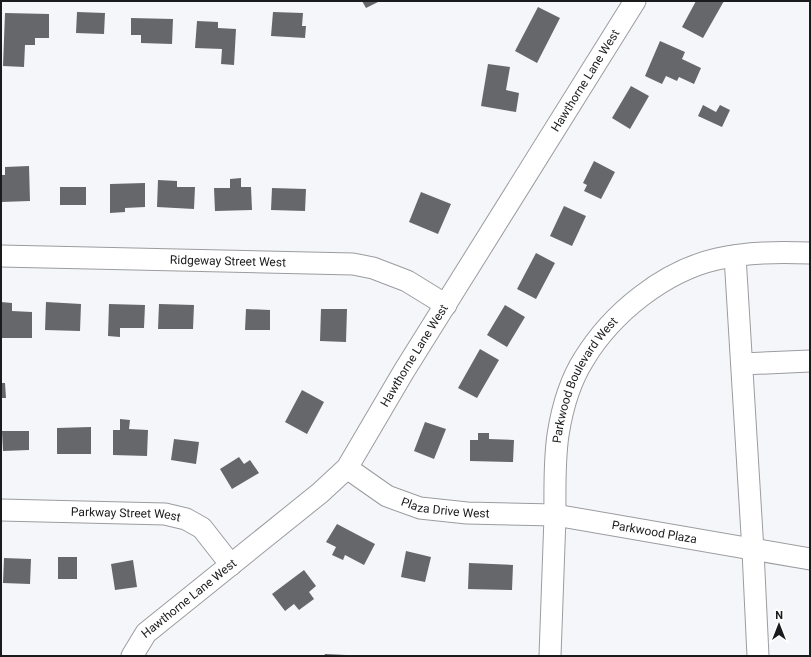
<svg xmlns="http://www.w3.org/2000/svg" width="811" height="657" font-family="Roboto,sans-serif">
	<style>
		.building { fill: #66676a }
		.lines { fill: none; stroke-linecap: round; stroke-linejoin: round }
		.minor-casing { stroke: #9b9c9f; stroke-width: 23 }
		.minor { stroke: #fff; stroke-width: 21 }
		.labels { text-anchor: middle; stroke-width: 3; stroke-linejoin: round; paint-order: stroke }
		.street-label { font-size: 12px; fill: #1a1b1c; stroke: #fff }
	</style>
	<rect width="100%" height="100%" fill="#f5f6f9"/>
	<path class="building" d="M 362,1 L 380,1 L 366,8 Z
		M 696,1 L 724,1 L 703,38 L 682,27 Z
		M 538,7 L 560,18 L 537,63 L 515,51 Z
		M 77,12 L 105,13 L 104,34 L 76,33 Z
		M 273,12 L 303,13 L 302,26 L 306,26 L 305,38 L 271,36 Z
		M 5,13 L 49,14 L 49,38 L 35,38 L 35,45 L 25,45 L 24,67 L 3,66 Z
		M 131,18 L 173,19 L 172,44 L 141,43 L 141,35 L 131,35 Z
		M 197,21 L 218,22 L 218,28 L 236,29 L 234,65 L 221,64 L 222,49 L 195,48 Z
		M 660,41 L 685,52 L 682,59 L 701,68 L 694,84 L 679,77 L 677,81 L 666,76 L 662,84 L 645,76 Z
		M 488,64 L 510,67 L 506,90 L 519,93 L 516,112 L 481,106 Z
		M 631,86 L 649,96 L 630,129 L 612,118 Z
		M 703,105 L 716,112 L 720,105 L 730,110 L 722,127 L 698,116 Z
		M 594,161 L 615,172 L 601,199 L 584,191 L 587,185 L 583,183 Z
		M 29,166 L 30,201 L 1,202 L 1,175 L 5,175 L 5,167 Z
		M 241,178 L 241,187 L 251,187 L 252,210 L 215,211 L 214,188 L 230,188 L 230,179 Z
		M 158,180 L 177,181 L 177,187 L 195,187 L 194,209 L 157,207 Z
		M 145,183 L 145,207 L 125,208 L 125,212 L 110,213 L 110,184 Z
		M 60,187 L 86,187 L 86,205 L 60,205 Z
		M 272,188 L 306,189 L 305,211 L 271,210 Z
		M 421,192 L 451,204 L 438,234 L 409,222 Z
		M 564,206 L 586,216 L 572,246 L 550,236 Z
		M 536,253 L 555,263 L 536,299 L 517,289 Z
		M 1,302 L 12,303 L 12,311 L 32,312 L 32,338 L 1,338 Z
		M 46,302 L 81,304 L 80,331 L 45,330 Z
		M 109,304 L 145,305 L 144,328 L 120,328 L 120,337 L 108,336 Z
		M 159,304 L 194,305 L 193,329 L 158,329 Z
		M 505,305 L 525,317 L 507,347 L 487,335 Z
		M 246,309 L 270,310 L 270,330 L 245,330 Z
		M 321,309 L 347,309 L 346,342 L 320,341 Z
		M 480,349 L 499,360 L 477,398 L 458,388 Z
		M 1,383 L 5,383 L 6,398 L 1,398 Z
		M 302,390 L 324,402 L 307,434 L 285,422 Z
		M 120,419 L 130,420 L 129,429 L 148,430 L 147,456 L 113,455 L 113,430 L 120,430 Z
		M 425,422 L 446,429 L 434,459 L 414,451 Z
		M 91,427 L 91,454 L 57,454 L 57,428 Z
		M 2,431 L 29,431 L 29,450 L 3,451 Z
		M 478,433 L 489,433 L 489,439 L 514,440 L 513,462 L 470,461 L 470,440 L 478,440 Z
		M 174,439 L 199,442 L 196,464 L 171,460 Z
		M 239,457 L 244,464 L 250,460 L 259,473 L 232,489 L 220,469 Z
		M 337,524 L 375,544 L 364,565 L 345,555 L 343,560 L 332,555 L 336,547 L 326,542 Z
		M 406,551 L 431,557 L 425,582 L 401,577 Z
		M 58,557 L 77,557 L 77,579 L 58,579 Z
		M 4,558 L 31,559 L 30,584 L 3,583 Z
		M 133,560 L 137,587 L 115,590 L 111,564 Z
		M 469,563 L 513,565 L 512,590 L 468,589 Z
		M 304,570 L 316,586 L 309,592 L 314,599 L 299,610 L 294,604 L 285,611 L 272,594 Z
		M 325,654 L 346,655 L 346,656 L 324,656 Z"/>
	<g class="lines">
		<defs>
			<g id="minor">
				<path id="s1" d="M 1,256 L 353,264 L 373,268 L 407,281 L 446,305"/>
				<path d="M 735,256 L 753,551 L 758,656"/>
				<path d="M 742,364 L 810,361"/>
				<path id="s2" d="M 347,468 L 387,496 L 420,508 L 467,513 L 555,515 L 810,559"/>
				<path id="s3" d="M 1,510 L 165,514 L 186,519 L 202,528 L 231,565"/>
				<path id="s4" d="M 132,656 L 146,633 L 320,493 L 347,468 L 404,371 L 635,1"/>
				<path id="s5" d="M 550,656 C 552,610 553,563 555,517 C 555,490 554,462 558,435 C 562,409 570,381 584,359 C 612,313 664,271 717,259 C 748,252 778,252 810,253"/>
			</g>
		</defs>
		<use href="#minor" class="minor-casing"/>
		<use href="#minor" class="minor"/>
	</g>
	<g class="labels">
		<g class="street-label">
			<text dy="4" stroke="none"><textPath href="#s4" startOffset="742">Hawthorne Lane West</textPath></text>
			<text dy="4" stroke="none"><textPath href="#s1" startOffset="227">Ridgeway Street West</textPath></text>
			<text dy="4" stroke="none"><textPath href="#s4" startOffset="418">Hawthorne Lane West</textPath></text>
			<text dy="4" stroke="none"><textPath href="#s5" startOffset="283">Parkwood Boulevard West</textPath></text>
			<text dy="4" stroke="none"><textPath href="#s2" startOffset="109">Plaza Drive West</textPath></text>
			<text dy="4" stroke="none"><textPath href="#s3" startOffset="125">Parkway Street West</textPath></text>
			<text dy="4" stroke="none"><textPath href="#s2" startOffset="320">Parkwood Plaza</textPath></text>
			<text dy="4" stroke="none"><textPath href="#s4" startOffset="82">Hawthorne Lane West</textPath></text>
		</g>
	</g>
	<rect width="811" height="657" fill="none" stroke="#1a1b1c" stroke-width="4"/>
	<g transform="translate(779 625)" stroke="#ffffff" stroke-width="3" paint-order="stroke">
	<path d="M0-3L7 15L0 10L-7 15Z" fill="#1a1b1c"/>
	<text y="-6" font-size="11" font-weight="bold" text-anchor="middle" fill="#1a1b1c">N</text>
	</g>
</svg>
